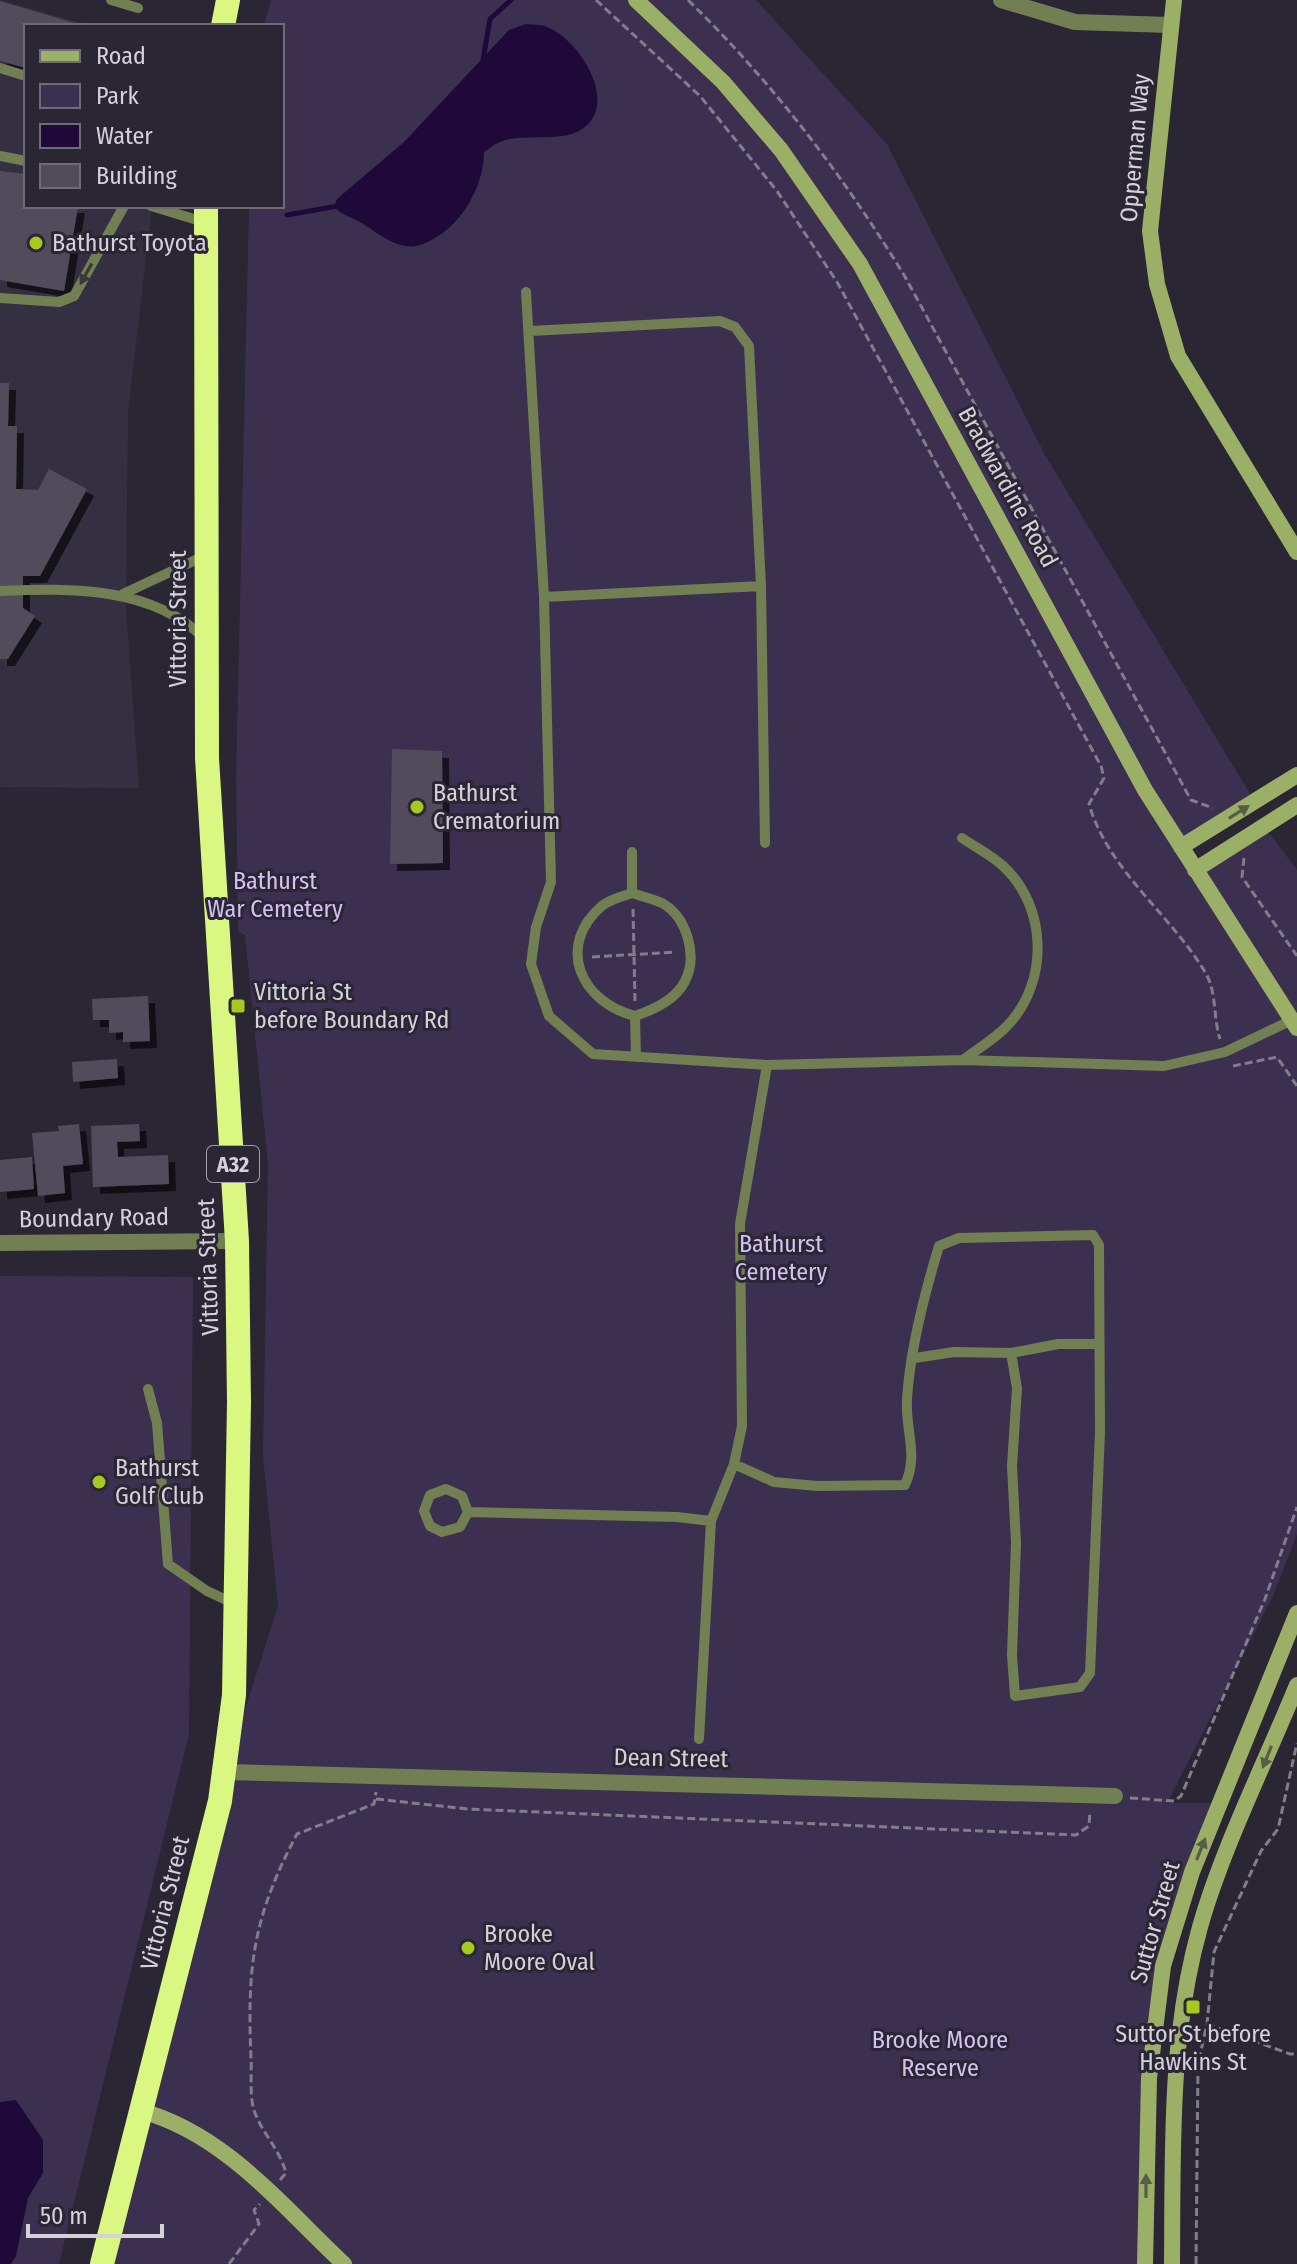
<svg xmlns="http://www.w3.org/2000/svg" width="1297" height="2264" font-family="'Fira Sans Condensed',sans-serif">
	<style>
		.built { fill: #352f42 }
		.green { fill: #3b3050 }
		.water { fill: #1f0939 }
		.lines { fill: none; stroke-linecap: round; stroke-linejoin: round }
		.stream { stroke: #1f0939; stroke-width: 5 }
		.building { fill: #514c5c; filter: url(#shadow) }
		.path { stroke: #817d89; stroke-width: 3; stroke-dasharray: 8 4; stroke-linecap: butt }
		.lane { stroke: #727f52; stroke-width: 10 }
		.street { stroke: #727f52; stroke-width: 16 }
		.secondary { stroke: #9caf66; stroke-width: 16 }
		.highway { stroke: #d9f781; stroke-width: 24 }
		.oneway { fill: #39383a }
		.oneway2 { fill: #585d48 }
		.poi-dot { fill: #a7c81f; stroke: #2b2634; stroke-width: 3 }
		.labels { text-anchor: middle; stroke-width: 6; stroke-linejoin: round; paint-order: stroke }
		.shield { fill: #2b2634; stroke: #a19ea8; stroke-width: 2 }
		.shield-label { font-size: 22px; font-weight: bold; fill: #d4d1da }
		.street-label { font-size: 24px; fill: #d4d1da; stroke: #2b2634 }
		.poi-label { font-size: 24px; fill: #d4d1da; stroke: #2b2634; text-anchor: start }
		.park-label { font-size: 24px; fill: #d2c2f4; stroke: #2b2634 }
	</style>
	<defs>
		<filter id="shadow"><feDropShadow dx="7" dy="7" stdDeviation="0" flood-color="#0009"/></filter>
	</defs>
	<rect width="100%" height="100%" fill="#2b2634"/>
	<path class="built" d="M 0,0 L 92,26 L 26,26 L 26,206 L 152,206 L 128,413 L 126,608 L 139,788 L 0,787 Z"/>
	<path class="green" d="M 271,0 L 756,0 L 887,144 L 1045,455 L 1255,802 L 1181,847 L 1195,869 L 1264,826 L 1297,870 L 1297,1534 L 1273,1596 L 1167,1803 L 1219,1803 L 1163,1966 L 1145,2264 L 102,2264 L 225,1772 L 278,1606 L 263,1456 L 268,1164 L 245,935 L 238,931 L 236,779 L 249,206 L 282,206 L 282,26 L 264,26 Z
		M 0,1276 L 193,1277 L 189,1734 L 59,2264 L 0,2264 Z"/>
	<path class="water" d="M 526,24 C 531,25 539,24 544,26 C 575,35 614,93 590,122 C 570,147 526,131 500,142 C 494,144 489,149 484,152 C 484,190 456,236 416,246 C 397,250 375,231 360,222 C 350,216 343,216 334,207 L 337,199 L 404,142 L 509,30 Z
		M 16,2100 L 43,2140 L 43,2173 L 28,2198 L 16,2256 L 11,2264 L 0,2264 L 0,2102 Z"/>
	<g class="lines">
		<path class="stream" d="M 482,66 L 490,19 L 511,0
			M 287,215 L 338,206"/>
	</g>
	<path class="building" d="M 0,1 L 81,25 L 81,26 L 26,26 L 26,68 L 0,61 Z
		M 0,171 L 26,174 L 26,206 L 78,206 L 64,291 L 0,280 Z
		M 0,383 L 9,383 L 8,426 L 17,426 L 16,489 L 38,490 L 49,469 L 87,489 L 40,576 L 23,576 L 23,608 L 35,616 L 8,659 L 0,659 Z
		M 392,749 L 442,751 L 443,863 L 390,864 Z
		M 148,996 L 150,1041 L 123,1042 L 123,1032 L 109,1033 L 109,1020 L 93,1020 L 92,999 Z
		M 117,1059 L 118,1078 L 73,1082 L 72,1062 Z
		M 79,1124 L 83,1164 L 63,1166 L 65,1193 L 38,1196 L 32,1133 L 59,1131 L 58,1126 Z
		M 139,1124 L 140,1141 L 117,1142 L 118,1157 L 168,1155 L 169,1184 L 93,1187 L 91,1126 Z
		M 32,1157 L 34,1189 L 0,1192 L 0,1160 Z"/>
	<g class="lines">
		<path class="path" d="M 596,0 L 700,96 L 777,191 L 837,282 L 1101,766 L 1104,778 L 1089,804 C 1108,870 1171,915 1205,972 C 1217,991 1213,1018 1220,1039
			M 688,0 C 773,83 842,174 904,275 L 1191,800 L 1213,808
			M 1244,858 L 1242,877 L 1297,956
			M 633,909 L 635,1001
			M 592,957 L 676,952
			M 1233,1066 L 1277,1057 L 1297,1086
			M 1130,1798 L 1174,1801 L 1181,1796 L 1265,1599 L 1297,1507
			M 376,1799 L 468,1809 L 1076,1835 L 1089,1826 L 1090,1811
			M 1207,2024 L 1290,2054 L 1297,2054
			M 280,2180 L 286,2173 C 280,2150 263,2134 255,2113 C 249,2098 252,2074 251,2058 C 247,1966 253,1917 297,1834 L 374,1804 L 376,1792
			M 229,2264 L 259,2224 L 254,2210 L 260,2204
			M 1196,2264 L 1198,2064 L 1207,2024 L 1214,1952 L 1261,1851 L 1278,1829 L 1297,1743"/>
		<path class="lane" d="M 111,0 L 138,8
			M 0,68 L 26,76
			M 0,156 L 26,161
			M 151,206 L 204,222
			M 526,292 L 544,597 L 551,882 L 536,927 L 531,964 L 549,1016 L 593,1054 L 767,1065 L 963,1060 L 1164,1066 L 1225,1052 L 1292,1020
			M 0,298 L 59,302 L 74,296 L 124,206
			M 530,331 L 720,321 L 735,327 L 749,346 L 761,586 L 765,843
			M 0,591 C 70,588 152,586 205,639
			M 123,594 L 204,556
			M 544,597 L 761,586
			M 962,838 C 975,847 991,855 1003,866 C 1048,907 1049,983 1007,1026 C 995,1039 977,1049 963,1060
			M 632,852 L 632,893 C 623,896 611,899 603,905 C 555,945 580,1002 635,1016
			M 632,893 C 641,896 653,899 662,903 C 687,917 698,956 685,981 C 676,1000 653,1010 635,1016 L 636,1057
			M 915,1358 L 954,1352 L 1011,1353 L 1058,1344 L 1098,1344
			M 148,1389 L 157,1423 L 168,1564 L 207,1591 L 235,1604
			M 734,1464 L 774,1482 L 817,1486 L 905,1485 C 919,1454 905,1431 907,1399 C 910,1352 925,1292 939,1246 L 959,1238 L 1093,1235 L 1099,1245 L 1100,1432 L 1090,1673 L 1080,1687 L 1015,1696 L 1012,1655 L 1016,1543 L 1012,1466 L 1017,1388 L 1011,1353
			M 468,1512 L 462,1496 L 446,1489 L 430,1495 L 424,1511 L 430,1526 L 442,1532 L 460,1527 L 468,1512 L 677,1517 L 711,1521
			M 699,1739 L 711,1521 L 734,1464 L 742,1426 L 740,1224 L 767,1065"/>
		<path class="street" d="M 1001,0 L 1075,22 L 1170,25
			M 0,1243 L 237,1241
			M 225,1772 L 1115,1796"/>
		<path class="secondary" d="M 636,0 L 723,82 L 781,150 L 860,264 L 1145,790 L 1297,1028
			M 1174,0 L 1150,231 L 1157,284 L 1178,356 L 1297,552
			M 1181,847 L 1297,775
			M 1195,870 L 1297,805
			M 141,2111 C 224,2133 283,2207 344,2264
			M 1145,2264 L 1149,2078 L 1163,1966 L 1192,1872 L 1297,1613
			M 1172,2264 C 1173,2150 1169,2037 1200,1927 C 1222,1849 1266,1761 1297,1685"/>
		<path class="highway" d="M 223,26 L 228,0
			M 102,2264 L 220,1801 L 234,1695 L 239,1402 L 237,1241 L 207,758 L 206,206"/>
	</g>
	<defs><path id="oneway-solid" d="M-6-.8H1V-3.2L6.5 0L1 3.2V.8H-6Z" transform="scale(2)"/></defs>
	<use class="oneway" href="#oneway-solid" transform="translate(86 274) rotate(119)"/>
	<g class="oneway2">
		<use href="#oneway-solid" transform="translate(1239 812) rotate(-32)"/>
		<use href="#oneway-solid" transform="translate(1267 1757) rotate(112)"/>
		<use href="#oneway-solid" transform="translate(1201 1849) rotate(-68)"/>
		<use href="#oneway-solid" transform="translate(1146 2186) rotate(-90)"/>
	</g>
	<g class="poi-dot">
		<circle cx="36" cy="243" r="8"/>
		<circle cx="417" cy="807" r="8"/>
		<rect x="230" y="998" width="16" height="16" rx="4"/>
		<circle cx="99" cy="1482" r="8"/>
		<circle cx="468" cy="1948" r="8"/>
		<rect x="1185" y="1999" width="16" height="16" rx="4"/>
	</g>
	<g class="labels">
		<rect class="shield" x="207" y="1146" width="52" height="36" rx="6"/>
		<g class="shield-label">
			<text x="233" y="1172">A32</text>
		</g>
		<g class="street-label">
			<text transform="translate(1135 148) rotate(-85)" y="8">Opperman Way</text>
			<text transform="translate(1008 487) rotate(61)" y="8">Bradwardine Road</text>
			<text transform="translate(178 619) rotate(-90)" y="8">Vittoria Street</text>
			<text transform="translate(94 1218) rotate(-1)" y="8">Boundary Road</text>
			<text transform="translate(208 1267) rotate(-92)" y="8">Vittoria Street</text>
			<text transform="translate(671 1758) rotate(1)" y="8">Dean Street</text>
			<text transform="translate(165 1903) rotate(-76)" y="8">Vittoria Street</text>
			<text transform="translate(1155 1922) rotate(-74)" y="8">Suttor Street</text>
		</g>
		<g class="poi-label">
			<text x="52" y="251">Bathurst Toyota</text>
			<text x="433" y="801">Bathurst<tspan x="433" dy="28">Crematorium</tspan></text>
			<text x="254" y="1000">Vittoria St<tspan x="254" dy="28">before Boundary Rd</tspan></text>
			<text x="115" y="1476">Bathurst<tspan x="115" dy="28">Golf Club</tspan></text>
			<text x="484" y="1942">Brooke<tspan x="484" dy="28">Moore Oval</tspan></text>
			<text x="1193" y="2042" text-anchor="middle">Suttor St before<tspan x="1193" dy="28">Hawkins St</tspan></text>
		</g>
		<g class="park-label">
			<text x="275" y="889">Bathurst<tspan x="275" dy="28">War Cemetery</tspan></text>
			<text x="781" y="1252">Bathurst<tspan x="781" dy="28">Cemetery</tspan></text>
			<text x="940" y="2048">Brooke Moore<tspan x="940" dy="28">Reserve</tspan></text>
		</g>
	</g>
	<rect x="24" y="24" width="260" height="184" fill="#2b2634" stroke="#6f6a76" stroke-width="2"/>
	<rect x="40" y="50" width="40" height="12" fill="#9caf66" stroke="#6f6a76" stroke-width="2"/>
	<text x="96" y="64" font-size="24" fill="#d4d1da">Road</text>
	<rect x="40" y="84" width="40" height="24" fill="#3b3050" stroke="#6f6a76" stroke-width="2"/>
	<text x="96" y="104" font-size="24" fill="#d4d1da">Park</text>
	<rect x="40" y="124" width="40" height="24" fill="#1f0939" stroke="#6f6a76" stroke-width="2"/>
	<text x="96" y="144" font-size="24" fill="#d4d1da">Water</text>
	<rect x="40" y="164" width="40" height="24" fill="#514c5c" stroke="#6f6a76" stroke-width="2"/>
	<text x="96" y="184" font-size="24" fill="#d4d1da">Building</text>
	<path d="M28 2224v12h134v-12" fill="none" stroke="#d4d1da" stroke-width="4"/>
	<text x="40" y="2224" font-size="24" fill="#d4d1da" stroke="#2b2634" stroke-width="6" paint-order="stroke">50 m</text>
</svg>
